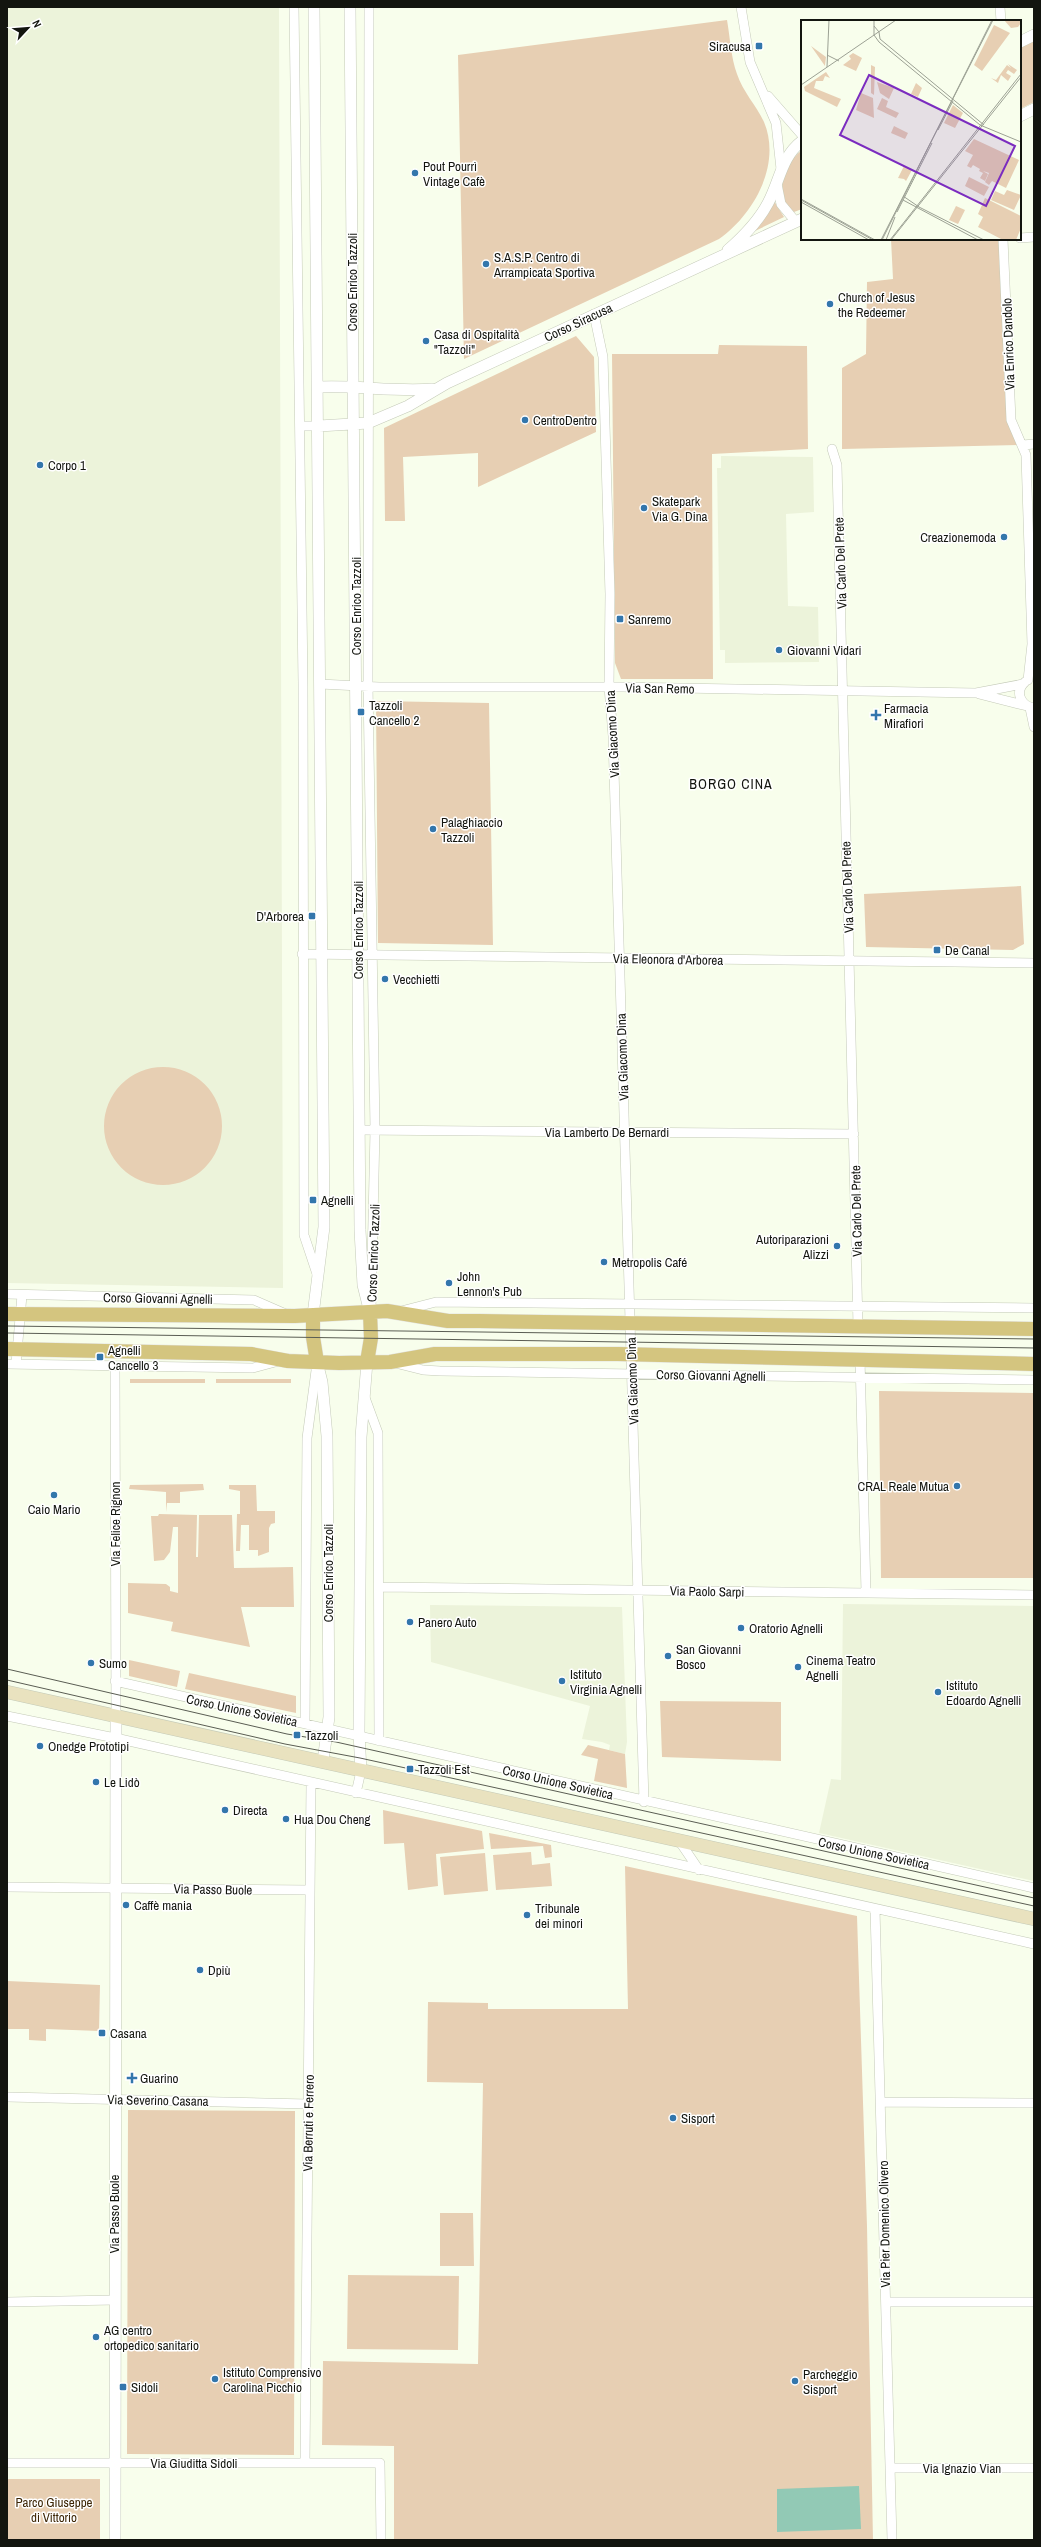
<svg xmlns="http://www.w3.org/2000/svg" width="1041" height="2547" font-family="'Archivo Narrow',sans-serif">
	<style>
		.built { fill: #ecf3da }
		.green { fill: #e7cfb3 }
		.water { fill: #92c9b5 }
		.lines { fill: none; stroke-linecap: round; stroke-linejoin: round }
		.minor-casing { stroke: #c4cab8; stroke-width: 10 }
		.tertiary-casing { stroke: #c4cab8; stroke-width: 12 }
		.secondary-casing { stroke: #c4cab8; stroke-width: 14 }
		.primary-casing { stroke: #e3e3e2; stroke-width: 15 }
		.minor { stroke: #fff; stroke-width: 9 }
		.tertiary { stroke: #fff; stroke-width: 11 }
		.secondary { stroke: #e9e2bf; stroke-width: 13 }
		.primary { stroke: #d4c57f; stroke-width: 14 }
		.tram { stroke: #5a5d53; stroke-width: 1 }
		.poi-dot { fill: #3376ac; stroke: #fff; stroke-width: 1.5 }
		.labels { text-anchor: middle; stroke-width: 3; stroke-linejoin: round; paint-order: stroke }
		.poi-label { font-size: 13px; fill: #13150f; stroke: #fff; text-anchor: start }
		.street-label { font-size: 13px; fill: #13150f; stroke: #fff }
		.park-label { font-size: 13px; fill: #3d2606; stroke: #fff }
		.neighbourhood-label { font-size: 14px; letter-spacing: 1px; fill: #13150f; stroke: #fff }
		.inset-road { fill: none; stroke: #9ca194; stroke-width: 1 }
		.view { fill: #7b2cbf; fill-opacity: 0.15; stroke: #7b2cbf; stroke-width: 2 }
		.inset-edge { fill: none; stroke: #13150f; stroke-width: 2 }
	</style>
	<rect width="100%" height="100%" fill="#f8feec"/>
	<path class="built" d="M 7,7 L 279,7 L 283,1288 L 7,1283 Z
		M 721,456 L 813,457 L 814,512 L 786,514 L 788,606 L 818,607 L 819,662 L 725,663 L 725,650 L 720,650 L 717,468 L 721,468 Z
		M 843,1604 L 1034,1606 L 1034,1881 L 819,1833 L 831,1779 L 841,1780 Z
		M 430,1605 L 622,1607 L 627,1742 L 625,1754 L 609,1750 L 610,1745 L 602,1742 L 582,1739 L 590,1706 L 431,1662 Z"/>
	<path class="green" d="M 727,20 C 730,37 731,58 737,74 C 743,92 756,105 764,122 C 782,165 753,215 719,239 L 464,359 L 458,55 Z
		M 1034,41 L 1034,102 L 1020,109 L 1020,47 Z
		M 802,150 L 802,209 L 794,212 C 789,210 786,204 784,200 C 778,181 787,162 802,150 Z
		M 774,201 L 784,217 L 755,231 Z
		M 891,239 L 1003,239 L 1011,420 L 1023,445 L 842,449 L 842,368 L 866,354 L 867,282 L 893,279 Z
		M 576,336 L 594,357 L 596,432 L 478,487 L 478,453 L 403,457 L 405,521 L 385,521 L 384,428 Z
		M 719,345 L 807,346 L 808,449 L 712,454 L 713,679 L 621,679 L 615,663 L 612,354 L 718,354 Z
		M 376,701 L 489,703 L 493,945 L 378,943 Z
		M 1021,886 L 1024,944 L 1013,950 L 866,947 L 864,894 Z
		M104 1126a59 59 0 1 1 118 0a59 59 0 1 1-118 0Z
		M 130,1379 L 205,1379 L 205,1383 L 130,1383 Z
		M 216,1379 L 291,1379 L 291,1383 L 216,1383 Z
		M 879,1391 L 1034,1393 L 1034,1578 L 881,1578 Z
		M 203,1484 L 204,1490 L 180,1492 L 180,1503 L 167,1503 L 166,1512 L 166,1492 L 129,1489 L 130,1485 Z
		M 229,1485 L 256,1485 L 257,1511 L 275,1511 L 275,1523 L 271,1524 L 269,1528 L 269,1552 L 258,1556 L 258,1550 L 249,1550 L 249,1525 L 241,1525 L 240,1551 L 236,1551 L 237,1514 L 240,1514 L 240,1491 L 229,1489 Z
		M 159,1514 L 197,1515 L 196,1557 L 198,1557 L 199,1515 L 232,1515 L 234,1568 L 293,1567 L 294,1607 L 241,1607 L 250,1647 L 171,1631 L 173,1622 L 128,1613 L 128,1583 L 166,1584 L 170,1587 L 170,1591 L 178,1593 L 178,1527 L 173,1527 L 170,1552 L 164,1560 L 154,1561 L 151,1516 L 158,1516 Z
		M 129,1660 L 180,1671 L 177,1687 L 129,1676 Z
		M 189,1673 L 296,1696 L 296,1713 L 185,1689 Z
		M 660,1701 L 781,1702 L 781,1761 L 662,1757 Z
		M 588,1745 L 625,1754 L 627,1788 L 594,1781 L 598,1759 L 581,1755 Z
		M 383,1810 L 482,1831 L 484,1849 L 436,1854 L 438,1886 L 408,1890 L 404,1843 L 384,1844 Z
		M 489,1833 L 551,1845 L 552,1857 L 545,1858 L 543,1846 L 491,1849 Z
		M 531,1852 L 532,1865 L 550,1863 L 552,1886 L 496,1890 L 493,1855 Z
		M 485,1853 L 488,1891 L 444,1895 L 440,1857 Z
		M 625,1866 L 857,1916 L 867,2226 L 873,2540 L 394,2540 L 394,2446 L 322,2445 L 323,2361 L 478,2364 L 483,2083 L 427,2082 L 428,2002 L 488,2003 L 488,2009 L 628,2009 Z
		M 7,1981 L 100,1985 L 99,2031 L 46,2029 L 46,2041 L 29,2040 L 29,2029 L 7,2029 Z
		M 128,2110 L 295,2111 L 294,2455 L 127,2454 Z
		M 440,2213 L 473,2213 L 474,2266 L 440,2266 Z
		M 348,2275 L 459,2276 L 458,2350 L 347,2349 Z
		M 7,2479 L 100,2479 L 100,2540 L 7,2540 Z"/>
	<path class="water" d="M 859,2486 L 861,2529 L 777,2532 L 777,2489 Z"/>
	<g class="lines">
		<defs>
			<path id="minor" d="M 294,7 L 303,684 L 304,1235 L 317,1274
				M 369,7 L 368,685 L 375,1130 L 371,1310
				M 741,7 L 750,62 L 776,123 L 781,169
				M 1000,7 L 1001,21
				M 768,96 L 802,135
				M 777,184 L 781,204 L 796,222
				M 1020,238 L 1034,237
				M 1003,239 L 1011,420 L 1026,455 L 1032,644 L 1028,680
				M 594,314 L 603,357 L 610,594 L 609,687 L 613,736 L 644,1802
				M 300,426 L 319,426
				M 1023,445 L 1034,444
				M 832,449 L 837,465 L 858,1326
				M 1025,682 C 1014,692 1021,706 1034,708
				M 320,684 L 379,687 L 622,687 L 976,693 L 1023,684
				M 979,694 L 1027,706
				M 1030,708 L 1034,727
				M 302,954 L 1034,963
				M 360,1130 L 854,1134
				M 7,1294 L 254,1300 L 286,1314
				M 401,1311 L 436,1302 L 1034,1308
				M 860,1359 L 866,1592
				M 395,1363 L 423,1370 L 440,1371 L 1034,1380
				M 7,1364 L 253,1368 L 279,1361
				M 16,1364 L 22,1295
				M 115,1366 L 116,1715
				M 364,1395 L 378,1433 L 379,1741
				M 380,1587 L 1034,1595
				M 115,1681 L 1034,1888
				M 7,1716 L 120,1739 L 1034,1944
				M 305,1723 L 307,1438 L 317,1363
				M 356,1793 L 361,1771
				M 680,1842 L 699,1870
				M 7,1887 L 310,1890
				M 875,1909 L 892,2540
				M 7,2097 L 308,2104
				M 881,2102 L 1034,2103
				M 7,2302 L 115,2300
				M 886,2302 L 1034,2302
				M 7,2463 L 380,2463 L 381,2540
				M 305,2463 L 311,1783
				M 890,2468 L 1034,2468"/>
			<path id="tertiary" d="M 350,7 L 360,1230 L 363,1285 L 370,1313
				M 1020,42 L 1034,35
				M 1020,116 L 1034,109
				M 728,250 C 744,236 758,222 768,203 C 780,181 781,157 802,141
				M 319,387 C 356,385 394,392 432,389
				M 319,426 L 368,423 L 408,406 L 447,383 L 802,219
				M 313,1315 L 324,1227 L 314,7
				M 317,1362 L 322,1382 L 327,1436 L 329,1717 L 323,1761
				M 361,1771 L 359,1733 L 361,1437 L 367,1362
				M 115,2540 L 116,1715"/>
			<path id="secondary" d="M 7,1692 L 1034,1919"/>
			<path id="primary" d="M 7,1314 L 295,1316 L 387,1311 L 448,1321 L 479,1321 L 1034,1329
				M 313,1315 L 313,1337 L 317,1362
				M 7,1349 L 251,1354 L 288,1361 L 339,1363 L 390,1362 L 435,1354 L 618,1354 L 1034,1364
				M 367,1362 L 371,1338 L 370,1313"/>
		</defs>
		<use href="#minor" class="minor-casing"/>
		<use href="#tertiary" class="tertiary-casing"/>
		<use href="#secondary" class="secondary-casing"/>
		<use href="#primary" class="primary-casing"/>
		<use href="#minor" class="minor"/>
		<use href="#tertiary" class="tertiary"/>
		<use href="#secondary" class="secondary"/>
		<use href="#primary" class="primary"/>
		<path class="tram" d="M 7,1326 L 1034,1339
			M 7,1333 L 1034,1348
			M 7,1669 L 287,1734 L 336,1742 L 1034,1898
			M 7,1680 L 285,1744 L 360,1758 L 1034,1906"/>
	</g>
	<g class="poi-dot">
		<rect x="755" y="42" width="8" height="8" rx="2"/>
		<circle cx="415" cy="173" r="4"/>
		<circle cx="486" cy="264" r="4"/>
		<circle cx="830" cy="304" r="4"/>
		<circle cx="426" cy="341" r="4"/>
		<circle cx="525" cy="420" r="4"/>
		<circle cx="40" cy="465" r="4"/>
		<circle cx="644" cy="508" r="4"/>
		<circle cx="1004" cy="537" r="4"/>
		<rect x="616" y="615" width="8" height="8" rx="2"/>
		<circle cx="779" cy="650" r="4"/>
		<rect x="357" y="708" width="8" height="8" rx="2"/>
		<path d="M874 709h4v4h4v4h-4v4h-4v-4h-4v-4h4z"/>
		<circle cx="433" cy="829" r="4"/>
		<rect x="308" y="912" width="8" height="8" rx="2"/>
		<rect x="933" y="946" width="8" height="8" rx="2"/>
		<circle cx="385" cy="979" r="4"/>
		<rect x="309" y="1196" width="8" height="8" rx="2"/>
		<circle cx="837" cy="1246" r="4"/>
		<circle cx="604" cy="1262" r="4"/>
		<circle cx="449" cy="1283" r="4"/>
		<rect x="96" y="1353" width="8" height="8" rx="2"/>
		<circle cx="957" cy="1486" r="4"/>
		<circle cx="54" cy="1495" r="4"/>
		<circle cx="410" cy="1622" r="4"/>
		<circle cx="741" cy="1628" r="4"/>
		<circle cx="668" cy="1656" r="4"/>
		<circle cx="91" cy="1663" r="4"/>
		<circle cx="798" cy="1667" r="4"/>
		<circle cx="562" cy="1681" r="4"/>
		<circle cx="938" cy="1692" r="4"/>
		<rect x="293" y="1731" width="8" height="8" rx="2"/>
		<circle cx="40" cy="1746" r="4"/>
		<rect x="406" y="1765" width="8" height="8" rx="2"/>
		<circle cx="96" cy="1782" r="4"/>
		<circle cx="225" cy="1810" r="4"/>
		<circle cx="286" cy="1819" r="4"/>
		<circle cx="126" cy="1905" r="4"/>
		<circle cx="527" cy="1915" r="4"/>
		<circle cx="200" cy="1970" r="4"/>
		<rect x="98" y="2029" width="8" height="8" rx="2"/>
		<path d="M130 2072h4v4h4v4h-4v4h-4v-4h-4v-4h4z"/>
		<circle cx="673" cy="2118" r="4"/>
		<circle cx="96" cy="2337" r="4"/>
		<circle cx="215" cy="2379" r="4"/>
		<circle cx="795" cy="2381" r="4"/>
		<rect x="119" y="2383" width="8" height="8" rx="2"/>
	</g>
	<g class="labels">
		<g class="poi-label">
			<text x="751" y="51" text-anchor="end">Siracusa</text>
			<text x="423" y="171">Pout Pourrì<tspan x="423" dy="15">Vintage Cafè</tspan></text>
			<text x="494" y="262">S.A.S.P. Centro di<tspan x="494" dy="15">Arrampicata Sportiva</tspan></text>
			<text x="838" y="302">Church of Jesus<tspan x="838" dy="15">the Redeemer</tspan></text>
			<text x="434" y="339">Casa di Ospitalità<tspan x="434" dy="15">"Tazzoli"</tspan></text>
			<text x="533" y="425">CentroDentro</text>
			<text x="48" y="470">Corpo 1</text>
			<text x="652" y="506">Skatepark<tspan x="652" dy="15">Via G. Dina</tspan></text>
			<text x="996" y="542" text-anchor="end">Creazionemoda</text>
			<text x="628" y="624">Sanremo</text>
			<text x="787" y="655">Giovanni Vidari</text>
			<text x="369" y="710">Tazzoli<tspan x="369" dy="15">Cancello 2</tspan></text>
			<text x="884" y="713">Farmacia<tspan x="884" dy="15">Mirafiori</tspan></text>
			<text x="441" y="827">Palaghiaccio<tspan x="441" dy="15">Tazzoli</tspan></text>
			<text x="304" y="921" text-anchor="end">D'Arborea</text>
			<text x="945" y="955">De Canal</text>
			<text x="393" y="984">Vecchietti</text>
			<text x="321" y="1205">Agnelli</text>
			<text x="829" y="1244" text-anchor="end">Autoriparazioni<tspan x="829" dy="15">Alizzi</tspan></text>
			<text x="612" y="1267">Metropolis Café</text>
			<text x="457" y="1281">John<tspan x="457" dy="15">Lennon's Pub</tspan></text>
			<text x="108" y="1355">Agnelli<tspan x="108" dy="15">Cancello 3</tspan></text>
			<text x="949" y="1491" text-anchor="end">CRAL Reale Mutua</text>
			<text x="54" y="1514" text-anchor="middle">Caio Mario</text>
			<text x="418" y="1627">Panero Auto</text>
			<text x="749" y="1633">Oratorio Agnelli</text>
			<text x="676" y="1654">San Giovanni<tspan x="676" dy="15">Bosco</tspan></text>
			<text x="806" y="1665">Cinema Teatro<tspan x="806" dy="15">Agnelli</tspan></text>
			<text x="99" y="1668">Sumo</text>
			<text x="570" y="1679">Istituto<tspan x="570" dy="15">Virginia Agnelli</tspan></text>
			<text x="946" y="1690">Istituto<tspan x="946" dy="15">Edoardo Agnelli</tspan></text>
			<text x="305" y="1740">Tazzoli</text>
			<text x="48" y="1751">Onedge Prototipi</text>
			<text x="418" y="1774">Tazzoli Est</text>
			<text x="104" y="1787">Le Lidò</text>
			<text x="233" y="1815">Directa</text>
			<text x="294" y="1824">Hua Dou Cheng</text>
			<text x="134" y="1910">Caffè mania</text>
			<text x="535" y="1913">Tribunale<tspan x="535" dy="15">dei minori</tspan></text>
			<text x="208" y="1975">Dpiù</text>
			<text x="110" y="2038">Casana</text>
			<text x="140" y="2083">Guarino</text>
			<text x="681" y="2123">Sisport</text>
			<text x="104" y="2335">AG centro<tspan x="104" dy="15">ortopedico sanitario</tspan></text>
			<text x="223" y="2377">Istituto Comprensivo<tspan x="223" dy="15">Carolina Picchio</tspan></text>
			<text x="803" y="2379">Parcheggio<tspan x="803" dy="15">Sisport</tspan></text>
			<text x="131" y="2392">Sidoli</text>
		</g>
		<g class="street-label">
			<text transform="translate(352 282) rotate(-90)" y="5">Corso Enrico Tazzoli</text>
			<text transform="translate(578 322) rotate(-25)" y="5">Corso Siracusa</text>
			<text transform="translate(1008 344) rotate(-92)" y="5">Via Enrico Dandolo</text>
			<text transform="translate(840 563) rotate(-92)" y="5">Via Carlo Del Prete</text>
			<text transform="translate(356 606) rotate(-90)" y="5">Corso Enrico Tazzoli</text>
			<text transform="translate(660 688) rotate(1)" y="5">Via San Remo</text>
			<text transform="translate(612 734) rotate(-93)" y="5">Via Giacomo Dina</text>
			<text transform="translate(847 887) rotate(-92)" y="5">Via Carlo Del Prete</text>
			<text transform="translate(358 930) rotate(-90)" y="5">Corso Enrico Tazzoli</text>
			<text transform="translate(668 959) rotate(1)" y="5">Via Eleonora d'Arborea</text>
			<text transform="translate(622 1057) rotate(-92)" y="5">Via Giacomo Dina</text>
			<text x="607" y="1137">Via Lamberto De Bernardi</text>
			<text transform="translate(856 1211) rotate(-91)" y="5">Via Carlo Del Prete</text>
			<text transform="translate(373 1253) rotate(-88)" y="5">Corso Enrico Tazzoli</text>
			<text transform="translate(158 1298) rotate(1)" y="5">Corso Giovanni Agnelli</text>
			<text transform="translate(711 1375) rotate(1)" y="5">Corso Giovanni Agnelli</text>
			<text transform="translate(632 1381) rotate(-92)" y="5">Via Giacomo Dina</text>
			<text transform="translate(115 1524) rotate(-90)" y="5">Via Felice Rignon</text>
			<text transform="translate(328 1573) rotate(-90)" y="5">Corso Enrico Tazzoli</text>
			<text transform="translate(707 1591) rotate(1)" y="5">Via Paolo Sarpi</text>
			<text transform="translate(242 1710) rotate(12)" y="5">Corso Unione Sovietica</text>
			<text transform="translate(558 1782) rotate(13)" y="5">Corso Unione Sovietica</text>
			<text transform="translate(874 1853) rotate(12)" y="5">Corso Unione Sovietica</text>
			<text transform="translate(213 1889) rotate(1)" y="5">Via Passo Buole</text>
			<text transform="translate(158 2100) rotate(1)" y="5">Via Severino Casana</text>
			<text transform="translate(308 2123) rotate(-89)" y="5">Via Berruti e Ferrero</text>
			<text transform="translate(114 2214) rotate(-90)" y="5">Via Passo Buole</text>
			<text transform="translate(884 2224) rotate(-91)" y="5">Via Pier Domenico Olivero</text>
			<text x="194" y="2468">Via Giuditta Sidoli</text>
			<text x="962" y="2473">Via Ignazio Vian</text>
		</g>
		<g class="park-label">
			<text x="54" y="2507">Parco Giuseppe<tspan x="54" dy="15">di Vittorio</tspan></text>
		</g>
		<g class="neighbourhood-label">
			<text x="731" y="789">BORGO CINA</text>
		</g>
	</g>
	<g transform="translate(801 20)">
		<rect width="220" height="220" fill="#f8feec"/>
		<path d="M 203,0 L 220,0 L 220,3 L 217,7 L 210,8 ZM 193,5 L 209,13 L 181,51 L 173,45 ZM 10,26 L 25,37 L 24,45 L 24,46 ZM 52,33 L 61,38 L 55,51 L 42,45 L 50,39 L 48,36 ZM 207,44 L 216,50 L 213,54 L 207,50 L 205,53 L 210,56 L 207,61 L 200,55 L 197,63 L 190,58 L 195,60 L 206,45 L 210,48 ZM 70,45 L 74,47 L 73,75 L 70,73 ZM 25,52 L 29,58 L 24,56 L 22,61 L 15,61 L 13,68 L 40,79 L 36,87 L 4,71 L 3,67 ZM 76,62 L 93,68 L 88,79 L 79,73 ZM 115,63 L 121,68 L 117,77 L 110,74 ZM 60,73 L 72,78 L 73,98 L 55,90 ZM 81,78 L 87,81 L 85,87 L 98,93 L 95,98 L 76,89 ZM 152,85 L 162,93 L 154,108 L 143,103 ZM 93,106 L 107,113 L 104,119 L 90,113 ZM 173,119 L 218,140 L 205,168 L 191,161 L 188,165 L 184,162 L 188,153 L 182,151 L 187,154 L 184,161 L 179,158 L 182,153 L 178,151 L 179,149 L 172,145 L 170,148 L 166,146 L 172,135 L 164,131 ZM 103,146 L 111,150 L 105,161 L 103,159 L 97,158 ZM 168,157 L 188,167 L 183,176 L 164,166 ZM 206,170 L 220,175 L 213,190 L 190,180 L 194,171 L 203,175 ZM 184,178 L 220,196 L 220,208 L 215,220 L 202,220 L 177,207 L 182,197 L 177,194 ZM 155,186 L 164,190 L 157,204 L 148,200 Z" fill="#e7cfb3"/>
		<path class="inset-road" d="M 73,0 L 73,15 L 78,22 L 179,105 L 220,122M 73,6 L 78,12 L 79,19 L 183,105M 26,35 L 38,41M 26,47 L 28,0M 0,65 L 95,0M 137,110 L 152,81M 102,176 L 118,187 L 183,220M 0,179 L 74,220M 0,180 L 72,220M 102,180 L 177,220M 0,182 L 68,220M 96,192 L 131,123M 80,220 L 192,0M 81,220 L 191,0M 85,220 L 94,197M 89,220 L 220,54M 90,220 L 220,57"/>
		<path class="view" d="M 68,55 L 214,126 L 185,186 L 39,115 Z"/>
		<rect width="220" height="220" class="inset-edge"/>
	</g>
	<rect width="1041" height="2547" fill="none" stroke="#13150f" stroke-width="16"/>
	<g transform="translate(28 28) rotate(64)" stroke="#ffffff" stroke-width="3" paint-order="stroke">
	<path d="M0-3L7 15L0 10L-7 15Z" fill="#13150f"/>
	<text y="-6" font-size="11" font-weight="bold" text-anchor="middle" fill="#13150f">N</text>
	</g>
</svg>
